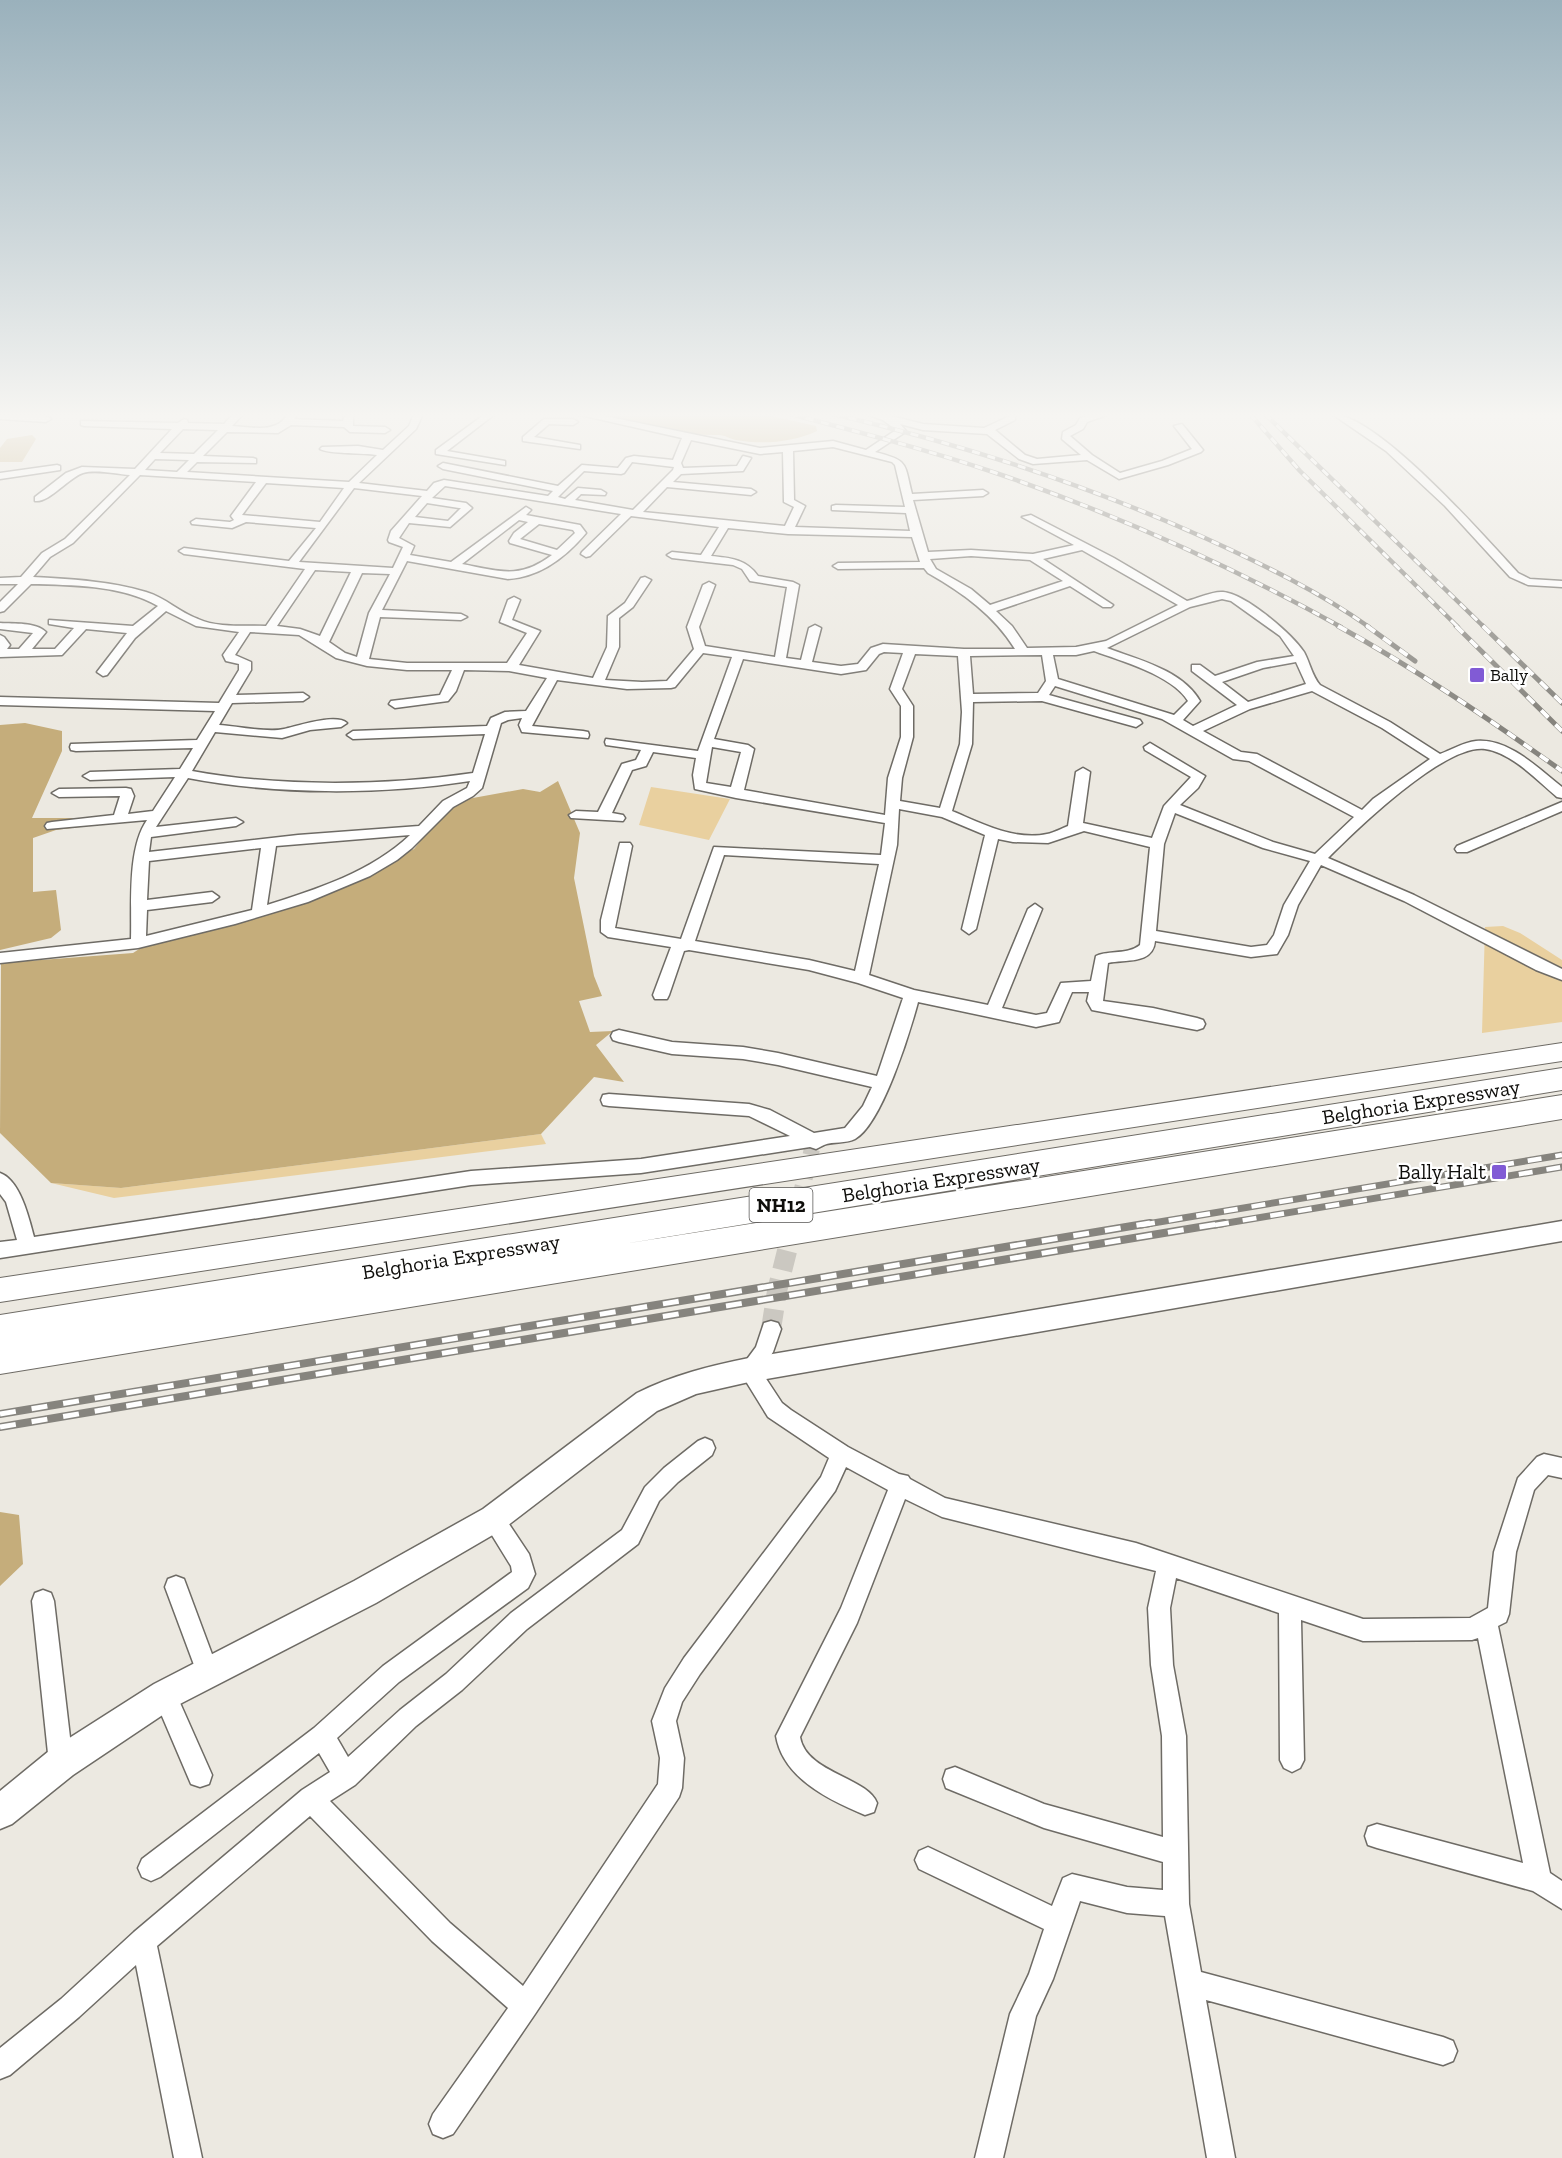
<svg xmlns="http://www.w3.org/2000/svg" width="1562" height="2158" font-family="'Zilla Slab',serif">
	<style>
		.green { fill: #e9d09f }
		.water { fill: #c5ad7b }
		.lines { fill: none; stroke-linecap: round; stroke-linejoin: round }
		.street-tunnel-far1 { stroke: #cbc8c1; stroke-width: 16; stroke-dasharray: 16 8; stroke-linecap: butt }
		.street-tunnel { stroke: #cbc8c1; stroke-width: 20; stroke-dasharray: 20 10; stroke-linecap: butt }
		.street-casing { stroke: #6e6b65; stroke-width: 3 }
		.secondary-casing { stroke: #6e6b65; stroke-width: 3 }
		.primary-casing { stroke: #6e6b65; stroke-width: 2 }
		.highway-casing { stroke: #6e6b65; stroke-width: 2 }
		.street { fill: #fff; fill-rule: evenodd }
		.secondary { fill: #fff; fill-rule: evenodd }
		.primary { fill: #fff; fill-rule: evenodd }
		.highway { fill: #fff; fill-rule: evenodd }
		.rail-far3-casing { stroke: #86847e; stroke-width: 4.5 }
		.rail-far2-casing { stroke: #86847e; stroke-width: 5 }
		.rail-far1-casing { stroke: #86847e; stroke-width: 7 }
		.rail-casing { stroke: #86847e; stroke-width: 8 }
		.rail-far3 { stroke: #fff; stroke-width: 3; stroke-dasharray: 8; stroke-linecap: butt }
		.rail-far2 { stroke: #fff; stroke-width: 4; stroke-dasharray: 10; stroke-linecap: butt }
		.rail-far1 { stroke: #fff; stroke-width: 4.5; stroke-dasharray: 14; stroke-linecap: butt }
		.rail { stroke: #fff; stroke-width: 5; stroke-dasharray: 16; stroke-linecap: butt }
		.poi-dot { fill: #815bd5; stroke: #fff; stroke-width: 2 }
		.labels { text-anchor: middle; stroke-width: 4.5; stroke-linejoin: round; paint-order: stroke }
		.far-poi-label { font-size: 18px; fill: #0f0e0b; stroke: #fff; text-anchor: start }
		.shield { fill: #fff; stroke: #575654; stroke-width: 1.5 }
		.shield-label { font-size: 20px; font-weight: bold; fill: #0f0e0b }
		.street-label { font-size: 21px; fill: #0f0e0b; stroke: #fff }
		.poi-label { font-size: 21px; fill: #0f0e0b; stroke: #fff; text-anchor: end }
	</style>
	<rect width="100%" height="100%" fill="#ece9e1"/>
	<path class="green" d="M 651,787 L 730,799 L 709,840 L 639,825 Z
		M 1503,926 L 1520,933 L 1562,960 L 1562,1022 L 1482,1033 L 1485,927 Z
		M 541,1134 L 546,1144 L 114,1198 L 51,1183 L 121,1188 Z"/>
	<path class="water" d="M 597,414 L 762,414 L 816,426 L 817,431 C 793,442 763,445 736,440 C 730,439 725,435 719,435 C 678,435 636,427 597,414 Z
		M 32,435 L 36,439 L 22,462 L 0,462 L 0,448 L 7,439 Z
		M 25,723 L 62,731 L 62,751 L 32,818 L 72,818 L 88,826 L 56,830 L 33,838 L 33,892 L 56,890 L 61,930 L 51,938 L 0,950 L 0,725 Z
		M 558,781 L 580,833 L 574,878 L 594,976 L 602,996 L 579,1001 L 590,1032 L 613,1031 L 596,1045 L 624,1082 L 594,1077 L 541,1134 L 121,1188 L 51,1183 L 0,1133 L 1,963 L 133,953 L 147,944 L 326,892 L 414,849 L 451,802 L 523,789 L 540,792 Z
		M 0,1512 L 19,1515 L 23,1564 L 0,1586 Z"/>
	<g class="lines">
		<path class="street-tunnel-far1" d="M 793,1225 L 812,1149"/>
		<path class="street-tunnel" d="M 771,1329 L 777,1291 L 794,1223"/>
		<defs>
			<path id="street" d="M 0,414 L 46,416 L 51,419 L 46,422 L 0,419 Z
				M 233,414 L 243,414 L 232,426 C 253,427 276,434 288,414 L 297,414 L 294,419 L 343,421 L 345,414 L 353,414 L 353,426 L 385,427 L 390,430 L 385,433 L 350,432 L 344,427 L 291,425 L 278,433 L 227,432 L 203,456 L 253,458 L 256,459 L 256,463 L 197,462 L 187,472 L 349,482 L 377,455 C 365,453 327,454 320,449 L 322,447 L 358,446 L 383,450 L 409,426 L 414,414 L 423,414 L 416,429 L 359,483 L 427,491 L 434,483 L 444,480 L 548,496 L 553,491 L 443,469 L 438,466 L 443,463 L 558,486 L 582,465 L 618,468 L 626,458 L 634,456 L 673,460 L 682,438 L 576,414 L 595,414 L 760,448 L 833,441 L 866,450 L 896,430 L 883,420 L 866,414 L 883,414 L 923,424 L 984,428 L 1012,415 L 1015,416 L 1015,420 L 995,430 L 1025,455 L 1037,459 L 1081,455 L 1062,439 L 1063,432 L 1076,425 L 1080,418 L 1094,414 L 1110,414 L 1087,422 L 1083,429 L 1070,436 L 1092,455 L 1120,473 L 1162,461 L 1192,449 L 1174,426 L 1182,424 L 1203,450 L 1201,452 L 1168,465 L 1119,479 L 1087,460 L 1033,464 L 1019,459 L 987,434 L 923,430 L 900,424 L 906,431 L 904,433 L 875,452 C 909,461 904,462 912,494 L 983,490 L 988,493 L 983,496 L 913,500 L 928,552 L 971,550 L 1033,554 L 1074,545 L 1022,517 L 1031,515 L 1114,558 L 1187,601 C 1198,598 1213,591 1223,592 C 1246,594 1292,634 1304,652 C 1310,663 1312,676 1320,685 L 1390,722 L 1440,754 C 1451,750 1464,742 1476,741 C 1509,738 1539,769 1562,787 L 1562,798 L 1557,797 C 1537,780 1512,753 1485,749 C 1444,744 1356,830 1328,858 L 1414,895 L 1562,969 L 1562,980 L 1536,970 L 1404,901 L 1321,865 L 1298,905 L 1288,935 L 1277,954 L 1251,957 L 1155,941 C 1153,965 1125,959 1108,963 L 1103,1001 L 1153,1008 L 1197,1018 L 1203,1020 L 1205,1024 L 1203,1028 L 1197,1030 L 1092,1010 L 1087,1001 L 1089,992 L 1072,992 L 1059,1022 L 1036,1027 L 918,1002 C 910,1032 882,1124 855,1139 C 846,1144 833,1141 824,1145 C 821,1146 819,1148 816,1149 L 810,1147 L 641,1173 L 471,1185 L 0,1258 L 0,1242 L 17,1240 L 6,1202 L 0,1194 L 0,1173 C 20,1180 29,1218 34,1237 L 471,1171 L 641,1159 L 790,1136 L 749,1116 L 609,1106 L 603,1105 L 601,1100 L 603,1095 L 609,1094 L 749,1104 L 770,1110 L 814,1133 L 845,1128 L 863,1106 L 872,1087 L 778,1065 L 743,1059 L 672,1054 L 619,1042 L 613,1040 L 611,1036 L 613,1032 L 619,1030 L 672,1042 L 743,1047 L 778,1053 L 877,1076 L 903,998 L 858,983 L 809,970 L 689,950 L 684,951 L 669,995 L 667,999 L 655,999 L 653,995 L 671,947 L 608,937 L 601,932 L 601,920 L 620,843 L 630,843 L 632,846 L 615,928 L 681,939 L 714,847 L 881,855 L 885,823 L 736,798 L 695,789 L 693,775 L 696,758 L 653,752 L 646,766 L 632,770 L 612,813 L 623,815 L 625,818 L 623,821 L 571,818 L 569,815 L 576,811 L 598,812 L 622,764 L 636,760 L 641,750 L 606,745 L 605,742 L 606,739 L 698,751 L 732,657 L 703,653 L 675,687 L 671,688 L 627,689 L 557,680 L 532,726 L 583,731 L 588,732 L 589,735 L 588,738 L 522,732 L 519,725 L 522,718 L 508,720 L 501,723 L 482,788 L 473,796 L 453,807 L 412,848 L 397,860 L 370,876 L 308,902 L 235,924 L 138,948 L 0,963 L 0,953 L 131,939 C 132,904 127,849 147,820 L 47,829 L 45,826 L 47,823 L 52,822 L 114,815 L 120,796 L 59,797 L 52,793 L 59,789 L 126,788 L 131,789 L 134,796 L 128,814 L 153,811 L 175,777 L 90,780 L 83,776 L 90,772 L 180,769 L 193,748 L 76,751 L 71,750 L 70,747 L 71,744 L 197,740 L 215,711 L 0,705 L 0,697 L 219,703 L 239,670 L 239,664 L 226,661 L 223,655 L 239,632 L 196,626 L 166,611 L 135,638 L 107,675 L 103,676 L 97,672 L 127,633 L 86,629 L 62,655 L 0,657 L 0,635 L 4,637 L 10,645 L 7,649 L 19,649 L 33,633 L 0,629 L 0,623 C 15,624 35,622 46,632 L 32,649 L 55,649 L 74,628 L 49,624 L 49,620 L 133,626 L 158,606 C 122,585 72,585 31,584 L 4,611 L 0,612 L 0,602 L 18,584 L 0,584 L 0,578 L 21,577 L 42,553 L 65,539 L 130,475 C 116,474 96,469 83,473 C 68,478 49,503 35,501 L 35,497 L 66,473 L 82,467 L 135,469 L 172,429 L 84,426 L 81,425 L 81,421 L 178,423 L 184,419 L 187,420 L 188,423 L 224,424 ZM 183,429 L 218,430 L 194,454 L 160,453 ZM 691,440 L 760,454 L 783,452 L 784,502 L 794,507 L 785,526 L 643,512 L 667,487 L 751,495 L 756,492 L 751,489 L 673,482 L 681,474 L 743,471 L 751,458 L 743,456 L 737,466 L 683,468 L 681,463 ZM 833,447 L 892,462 L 895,465 L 905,507 L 836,505 L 832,506 L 832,510 L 906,513 L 910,531 L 795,527 L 805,506 L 794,500 L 793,451 ZM 155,459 L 189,460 L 177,472 L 145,470 ZM 632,462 L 674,467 L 673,470 L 633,510 L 575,500 L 581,494 L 605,495 L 606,493 L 601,490 L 578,488 L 565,499 L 558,497 L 584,471 L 621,474 L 624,473 ZM 140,475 L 256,482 L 231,516 L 234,520 L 230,522 L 196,519 L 191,522 L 192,524 L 232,528 L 246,522 L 316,528 L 289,561 L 184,548 L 179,551 L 184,554 L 305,569 L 266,626 C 244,625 218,628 198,619 C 179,612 166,598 146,592 C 110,581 70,579 33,577 L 50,557 L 73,543 ZM 266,483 L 344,488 L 320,522 L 242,515 ZM 445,486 L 621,514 L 582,552 L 581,554 L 586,557 L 590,556 L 631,516 L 719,527 L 701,555 L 672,552 L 667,555 L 672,558 L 733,565 L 742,569 L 750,581 L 787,587 L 775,657 L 705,646 L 699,627 L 715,585 L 709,582 L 703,585 L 687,627 L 694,649 L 667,681 L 642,682 L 605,680 L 619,647 L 619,618 L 633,607 L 651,580 L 645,577 L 641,578 L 625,603 L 608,616 L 607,647 L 593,678 L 519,665 L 540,631 L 512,620 L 520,600 L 514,597 L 508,600 L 500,622 L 527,633 L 507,663 L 407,663 L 369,659 L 380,617 L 461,620 L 467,617 L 461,614 L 382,610 L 407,561 L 508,579 C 540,577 566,557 586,533 L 580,525 L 526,515 L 531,510 L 526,507 L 451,562 L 410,555 L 414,546 L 399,538 L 409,523 L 450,527 L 472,508 L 466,503 L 432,498 ZM 354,488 L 422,496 L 391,531 L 388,540 L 389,542 L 403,547 L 393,568 L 299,562 ZM 427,503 L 459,508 L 461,508 L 448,521 L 415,517 ZM 519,520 L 528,522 L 514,533 L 509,541 L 510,543 L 552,555 C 519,580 499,571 462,564 ZM 539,524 L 573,530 L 575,533 L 557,550 L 520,539 ZM 728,528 L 788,534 L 912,537 L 920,562 L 838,563 L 833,566 L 838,569 L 924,568 L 928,573 C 963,593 994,615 1015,649 L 964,649 L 883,644 L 871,648 L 858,664 L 841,666 L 812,662 L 821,628 L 815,625 L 809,628 L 801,660 L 786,658 L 799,585 L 793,582 L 758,576 C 746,559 731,558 711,556 ZM 1082,550 L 1178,605 L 1106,641 L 1076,647 L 1027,648 L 1012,626 L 996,611 L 1070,586 L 1103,607 L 1111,607 L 1113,605 L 1043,559 ZM 971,556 L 1030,560 L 1063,581 L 990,605 L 971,589 L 936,569 L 930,559 ZM 315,570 L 351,572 L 320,636 L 300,629 L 277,626 ZM 362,573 L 390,574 L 369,613 L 357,657 L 345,653 L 329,642 ZM 1222,599 L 1231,601 L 1280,636 L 1294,656 L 1257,662 L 1215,676 L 1200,665 L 1192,665 L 1192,671 L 1237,705 L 1193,726 L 1183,720 L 1200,701 C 1182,670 1139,660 1107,648 L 1190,607 ZM 250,632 L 299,635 L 336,658 L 367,666 L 407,670 L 452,670 L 440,695 L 391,701 L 389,704 L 395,708 L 448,701 L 456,691 L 464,670 L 509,671 L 547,678 L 526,711 L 505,712 L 491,718 L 487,726 L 353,731 L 347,735 L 353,739 L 485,734 L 473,773 C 386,786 279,787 192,771 L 215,732 L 282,738 L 310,730 L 341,727 L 347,723 C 336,713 298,726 284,729 C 267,733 237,726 219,725 L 232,703 L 303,701 L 309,697 L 303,693 L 236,695 L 251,670 L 251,662 L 235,655 ZM 1094,651 C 1121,661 1172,675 1188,701 L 1174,715 L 1058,679 L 1053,655 L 1076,655 ZM 884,652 L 903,653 L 890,689 L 901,706 L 901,737 L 888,778 L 885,815 L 744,790 L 754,749 L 748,745 L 714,739 L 743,659 L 841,674 L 866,670 L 879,654 ZM 915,654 L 958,656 L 962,712 L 960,744 L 940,808 L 900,801 L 902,778 L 913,737 L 913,706 L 902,689 ZM 1042,655 L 1046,681 L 1038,693 L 973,694 L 970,656 ZM 1296,662 L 1306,684 L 1248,702 L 1222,682 L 1263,668 ZM 1055,686 L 1162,719 L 1233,759 L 1249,761 L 1354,817 L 1315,854 L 1273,842 L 1180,805 L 1198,788 L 1205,776 L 1150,743 L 1144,747 L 1145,750 L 1191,777 L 1164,806 L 1152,838 L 1083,823 L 1090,772 L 1083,768 L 1076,772 L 1068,826 C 1062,828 1054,833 1047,834 C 1014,841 981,823 952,811 L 972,744 L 973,702 L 1042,701 L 1136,727 L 1142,723 L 1140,720 L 1049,695 ZM 1312,691 L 1382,728 L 1430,759 L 1373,799 L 1362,810 L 1257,754 L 1241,752 L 1203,731 L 1250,709 ZM 712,747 L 741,752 L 731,787 L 706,783 ZM 188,778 C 276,795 382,795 470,781 L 467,788 L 443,801 L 419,826 L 298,835 L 149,852 L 151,837 L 236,826 L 243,822 L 236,818 L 156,827 ZM 899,809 L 942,817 L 985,835 L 962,929 L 969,934 L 976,929 L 998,839 L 1013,842 L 1048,843 L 1084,831 L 1150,847 L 1140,945 C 1128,955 1109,950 1096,956 L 1091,981 L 1061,983 L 1047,1013 L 1036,1015 L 1002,1008 L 1042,909 L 1035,904 L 1028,909 L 988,1005 L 914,990 L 869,975 L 897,845 ZM 1175,813 L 1263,848 L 1310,861 L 1284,905 L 1274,935 L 1267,945 L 1251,947 L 1156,931 L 1164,844 ZM 410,835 C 371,872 317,889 267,905 L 276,846 ZM 261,848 L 252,910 L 146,936 L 147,910 L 212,902 L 219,897 L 212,892 L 147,900 L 149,861 ZM 724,855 L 879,864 L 855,971 L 809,960 L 695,941 Z
				M 485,414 L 495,414 L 447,451 L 505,461 L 505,465 L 436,454 L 436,450 Z
				M 1332,414 C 1377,414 1485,537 1518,573 L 1530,579 L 1562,581 L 1562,587 L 1528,585 L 1510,577 L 1445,506 L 1386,451 Z
				M 544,419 L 573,419 L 578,422 L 573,425 L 549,424 L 534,437 L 580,445 L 580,449 L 523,441 L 523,437 Z
				M 57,465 L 60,466 L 60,470 L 0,479 L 0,473 Z
				M 1562,802 L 1562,811 L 1467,852 L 1457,852 L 1455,849 L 1457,846 Z
				M 771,1321 L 778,1323 L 781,1329 L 773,1352 L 761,1371 L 782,1403 L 791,1410 L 848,1447 L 899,1474 L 908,1476 L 910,1479 L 945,1498 L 1136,1543 L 1363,1619 L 1470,1618 L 1488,1608 L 1494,1552 L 1518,1478 L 1537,1457 L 1544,1454 L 1562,1458 L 1562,1478 L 1548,1475 L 1534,1490 L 1516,1552 L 1509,1614 L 1506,1622 L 1498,1626 L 1550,1873 L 1562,1881 L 1562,1909 L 1533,1891 L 1377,1848 L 1368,1845 L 1365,1836 L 1368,1827 L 1377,1824 L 1523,1863 L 1478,1638 L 1472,1640 L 1363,1641 L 1301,1620 L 1304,1760 L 1300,1768 L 1292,1772 L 1284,1768 L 1280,1760 L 1279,1613 L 1176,1578 L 1170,1608 L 1173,1665 L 1186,1736 L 1189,1904 L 1201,1972 L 1443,2037 L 1453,2041 L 1457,2051 L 1453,2061 L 1443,2065 L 1206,2000 L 1235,2158 L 1207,2158 L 1165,1916 L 1127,1913 L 1080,1901 L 1053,1979 L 1036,2016 L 1003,2158 L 975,2158 L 1010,2014 L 1029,1974 L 1044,1929 L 919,1869 L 915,1860 L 919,1851 L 928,1847 L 1052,1906 L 1063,1878 L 1072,1874 L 1127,1887 L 1163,1890 L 1163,1862 L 1044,1828 L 946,1788 L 943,1779 L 946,1770 L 955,1767 L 1044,1804 L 1163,1837 L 1162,1736 L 1151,1665 L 1148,1608 L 1156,1571 L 942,1517 L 905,1499 L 857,1623 L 800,1737 C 806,1773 867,1777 877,1803 L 874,1812 L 865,1815 C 829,1800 783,1778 776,1736 L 841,1608 L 888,1490 L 846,1467 L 835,1491 L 700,1674 L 682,1702 L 676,1721 L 684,1758 L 682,1788 L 679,1797 L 535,2014 L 453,2134 L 443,2138 L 433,2134 L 429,2124 L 433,2114 L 508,2008 L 432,1941 L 310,1816 L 157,1946 L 202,2158 L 174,2158 L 136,1965 L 79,2017 L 10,2075 L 0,2079 L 0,2048 L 61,1999 L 134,1932 L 302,1790 L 330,1772 L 319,1753 L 160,1877 L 151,1881 L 142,1877 L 138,1868 L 142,1859 L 314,1728 L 383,1666 L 512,1572 L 511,1566 L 482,1519 L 485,1512 L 493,1509 L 501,1512 L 529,1554 L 535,1574 L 528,1588 L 399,1682 L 337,1738 L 348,1757 L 400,1710 L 446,1674 L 511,1613 L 622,1530 L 645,1487 L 664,1468 L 698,1441 L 705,1438 L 712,1441 L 715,1448 L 712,1455 L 678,1482 L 659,1501 L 638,1544 L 527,1629 L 462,1690 L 416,1726 L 355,1785 L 330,1801 L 450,1923 L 523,1986 L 658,1784 L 660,1758 L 652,1721 L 665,1688 L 684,1658 L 821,1477 L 829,1458 L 768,1417 L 739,1370 L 756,1347 L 764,1323 Z
				M 176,1576 L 184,1579 L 219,1673 L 216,1681 L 208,1684 L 200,1681 L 165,1587 L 168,1579 Z
				M 43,1590 L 51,1593 L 54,1601 L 73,1763 L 69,1771 L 61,1775 L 53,1771 L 49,1763 L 32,1601 L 35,1593 Z
				M 165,1683 L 173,1687 L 212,1775 L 209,1784 L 200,1787 L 191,1784 L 153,1695 L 157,1687 Z"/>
			<path id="secondary" d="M 1562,1221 L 1562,1241 L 749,1382 L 696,1394 L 657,1411 L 503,1529 L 376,1603 L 176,1706 L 73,1775 L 12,1824 L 0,1829 L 0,1791 L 49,1751 L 154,1684 L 354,1581 L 483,1509 L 637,1393 C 673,1375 710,1366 749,1358 Z"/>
			<path id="primary" d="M 1562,1043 L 1562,1061 L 0,1302 L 0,1278 Z"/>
			<path id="highway" d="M 1562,1068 L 1562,1090 L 623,1244 L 1562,1095 L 1562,1119 L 0,1374 L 0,1315 Z"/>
		</defs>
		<use href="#street" class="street-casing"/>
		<use href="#secondary" class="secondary-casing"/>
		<use href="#primary" class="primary-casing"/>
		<use href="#highway" class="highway-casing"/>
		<use href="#street" class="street"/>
		<use href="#secondary" class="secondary"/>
		<use href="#primary" class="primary"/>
		<use href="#highway" class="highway"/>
		<defs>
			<path id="rail-far3" d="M 790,414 C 859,432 928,450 996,473 C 1115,514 1231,566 1341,627
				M 833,414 C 961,444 1085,484 1205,538 C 1262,564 1318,591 1369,627
				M 1250,414 L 1300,471 L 1458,627
				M 1265,414 L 1484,627"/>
			<path id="rail-far2" d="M 1338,626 C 1416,669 1489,719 1562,771
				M 1367,626 L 1415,661
				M 1456,626 L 1562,731
				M 1483,626 L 1562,703"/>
			<path id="rail-far1" d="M 1141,1225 L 1562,1155
				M 1215,1225 L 1562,1167"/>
			<path id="rail" d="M 0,1414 L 1150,1223
				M 0,1427 L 1224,1223"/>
		</defs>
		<use href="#rail-far3" class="rail-far3-casing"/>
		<use href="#rail-far2" class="rail-far2-casing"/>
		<use href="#rail-far1" class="rail-far1-casing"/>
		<use href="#rail" class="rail-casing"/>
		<use href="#rail-far3" class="rail-far3"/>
		<use href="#rail-far2" class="rail-far2"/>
		<use href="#rail-far1" class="rail-far1"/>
		<use href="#rail" class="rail"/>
	</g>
	<linearGradient id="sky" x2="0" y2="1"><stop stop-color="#9ab1bc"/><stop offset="0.58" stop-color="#f6f5f2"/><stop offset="1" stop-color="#f6f5f2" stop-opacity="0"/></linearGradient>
	<rect width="1562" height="716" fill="url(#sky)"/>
	<g class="poi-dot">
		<rect x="1469" y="667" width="16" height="16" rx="3"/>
		<rect x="1491" y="1164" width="16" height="16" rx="3"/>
	</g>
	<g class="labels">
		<g class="far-poi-label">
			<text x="1490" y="681">Bally</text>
		</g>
		<rect class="shield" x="749.5" y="1188" width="63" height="34" rx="4.5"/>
		<g class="shield-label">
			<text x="781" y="1212">NH12</text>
		</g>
		<g class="street-label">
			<text transform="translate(1421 1102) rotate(-9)" y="7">Belghoria Expressway</text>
			<text transform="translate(941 1180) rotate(-9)" y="7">Belghoria Expressway</text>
			<text transform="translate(461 1257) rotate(-9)" y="7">Belghoria Expressway</text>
		</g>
		<g class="poi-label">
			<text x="1486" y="1179">Bally Halt</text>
		</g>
	</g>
</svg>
